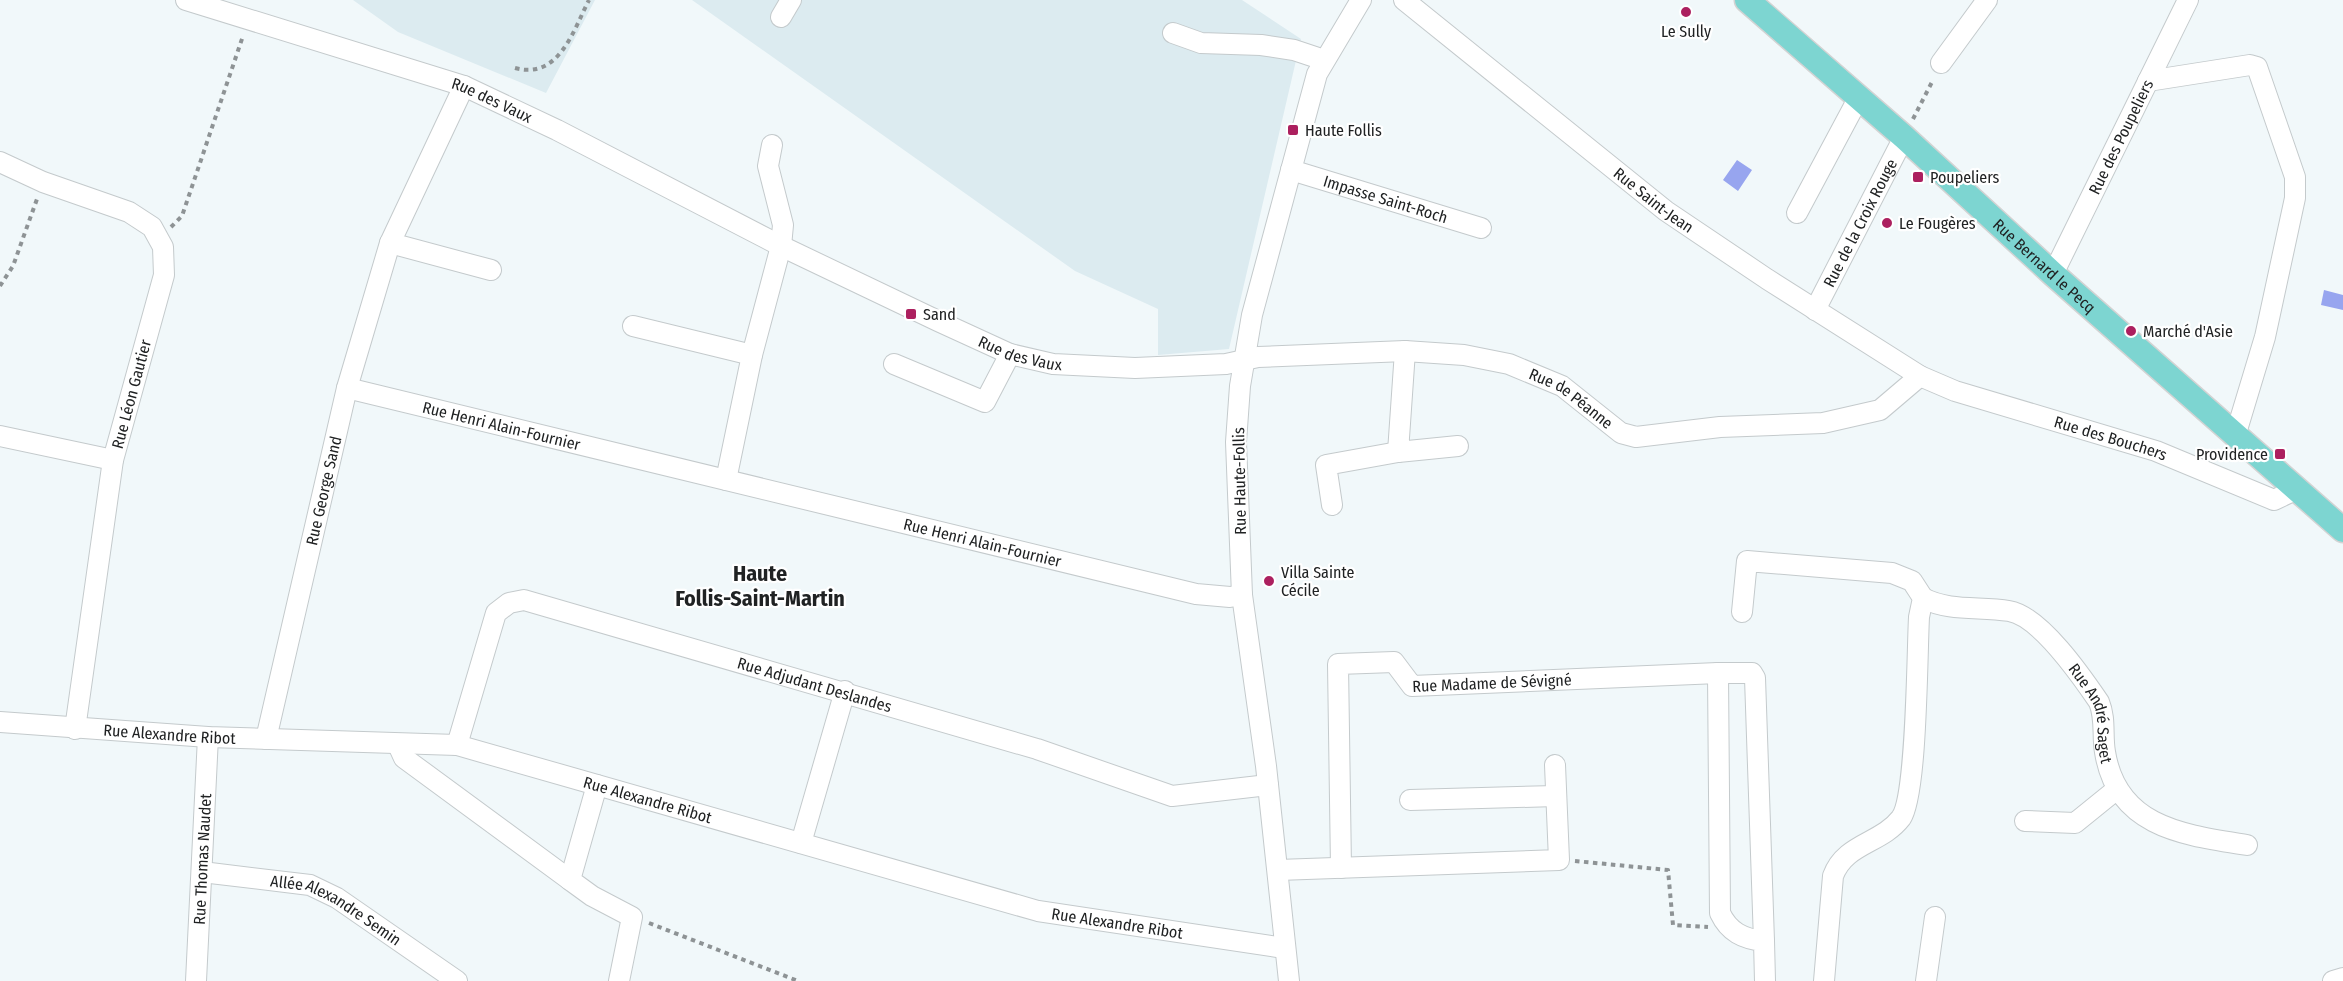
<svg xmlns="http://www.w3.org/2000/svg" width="2343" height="981" font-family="'Fira Sans Condensed',sans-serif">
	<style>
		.built { fill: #dcebf0 }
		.water { fill: #97a5ef }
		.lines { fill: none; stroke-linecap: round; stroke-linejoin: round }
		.minor-casing { stroke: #c4cacc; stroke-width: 22 }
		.major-casing { stroke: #d2d3d3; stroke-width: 27 }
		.path { stroke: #8e9395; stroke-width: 4; stroke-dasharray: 4.5 4.5; stroke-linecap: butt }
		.minor { stroke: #fff; stroke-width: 20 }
		.major { stroke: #7dd5d1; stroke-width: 24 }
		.poi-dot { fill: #ac205f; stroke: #fff; stroke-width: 2 }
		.labels { text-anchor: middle; stroke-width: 4.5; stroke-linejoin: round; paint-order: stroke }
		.poi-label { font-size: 16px; fill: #202223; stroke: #fff; text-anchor: start }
		.street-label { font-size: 16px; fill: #202223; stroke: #fff }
		.district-label { font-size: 22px; font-weight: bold; fill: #202223; stroke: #fff }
	</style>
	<rect width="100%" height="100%" fill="#f1f8fa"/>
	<path class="built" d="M 353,0 L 595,0 L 546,93 L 398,32 Z
		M 692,0 L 1242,0 L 1301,39 L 1229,349 L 1158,355 L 1158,309 L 1075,271 Z"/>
	<path class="water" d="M 1737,160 L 1752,170 L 1738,191 L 1723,180 Z
		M 2324,290 L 2343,295 L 2343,310 L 2321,305 Z"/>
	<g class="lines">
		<defs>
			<g id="minor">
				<path id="s1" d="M 186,0 L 464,86 L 557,130 L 781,246 L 938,321 L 1010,354 L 1053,364 L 1135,368 L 1226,364 L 1258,357 L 1405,351 L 1464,355 L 1509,364 L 1562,386 L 1621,433 L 1636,437 L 1720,427 L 1823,423 L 1880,410 L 1920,376"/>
				<path id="s2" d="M 1404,0 L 1666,211 L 1767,279 L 1920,376 L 1955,391 L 2156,451 L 2274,500 L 2297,489"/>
				<path d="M 781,17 L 791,0"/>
				<path d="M 1173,33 L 1201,43 L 1261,45 L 1294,50 L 1324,60"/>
				<path d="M 1941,63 L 1987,0"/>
				<path d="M 2148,81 L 2250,65 L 2257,67 L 2295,177 L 2295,198 L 2265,337 L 2236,433"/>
				<path d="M 0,162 L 43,182 L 129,212 L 152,227 L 163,247 L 164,275 L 113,460 L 75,729"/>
				<path id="s3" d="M 1291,170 L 1481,228"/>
				<path d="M 1797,213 L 1859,97"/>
				<path d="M 390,243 L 491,270"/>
				<path id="s4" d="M 2053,274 L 2188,0"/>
				<path id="s5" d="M 1815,310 L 1904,137"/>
				<path d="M 633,326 L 752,355"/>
				<path d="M 1405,351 L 1398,452 L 1458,446"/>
				<path d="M 894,364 L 985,402 L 1010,354"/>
				<path id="s6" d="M 347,388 L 1196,594 L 1230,597 L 1242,595"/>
				<path d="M 0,436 L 113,460"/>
				<path d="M 726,480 L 752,355 L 781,246 L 783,225 L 768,166 L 772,145"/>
				<path d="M 1332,505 L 1326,465 L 1398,452"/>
				<path id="s7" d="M 1923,598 C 1950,612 1980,606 2009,611 C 2040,616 2082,677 2099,702 C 2106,719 2102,735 2105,752 C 2117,828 2185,835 2247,845"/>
				<path d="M 1742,612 L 1747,561 L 1892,573 L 1912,581 L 1923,598 L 1919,617 C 1917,653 1917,796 1901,818 C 1881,844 1845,843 1833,876 L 1824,981"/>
				<path d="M 1718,673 L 1752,673 L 1755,678 L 1764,941"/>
				<path id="s8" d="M 0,722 L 208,737 L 457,745 L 1038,911 L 1284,948"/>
				<path id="s9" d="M 266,739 L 347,388 L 390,243 L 464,86"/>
				<path d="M 398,745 L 404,758 L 570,880"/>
				<path id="s10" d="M 457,745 L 496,613 L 509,603 L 524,600 L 1037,749 L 1172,796 L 1268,785"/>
				<path d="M 597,785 L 570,880 L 592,896 L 632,917 L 619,981"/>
				<path d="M 1410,800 L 1556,796"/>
				<path d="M 2025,821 L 2075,823 L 2117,789"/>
				<path d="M 801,843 L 845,691"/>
				<path id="s11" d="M 1341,868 L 1338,664 L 1394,662 L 1412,686 L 1718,673 L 1720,913 C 1729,932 1743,939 1764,941 L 1765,981"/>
				<path d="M 1278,870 L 1559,860 L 1555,765"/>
				<path id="s12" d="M 202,872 L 310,885 L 337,898 L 457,981"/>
				<path id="s13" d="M 196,981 L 208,737"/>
				<path d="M 1289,981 L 1266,766 L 1242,595 L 1236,442 L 1240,386 L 1252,315 L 1317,74 L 1361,0"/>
				<path d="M 1926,981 L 1935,917"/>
				<path d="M 2333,981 L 2343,978"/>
			</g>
			<g id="major">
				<path id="s14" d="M 1747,0 L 1904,137 L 2053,274 L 2343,530"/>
			</g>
		</defs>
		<use href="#minor" class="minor-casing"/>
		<use href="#major" class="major-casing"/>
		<path class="path" d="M 515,68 C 559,80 573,31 589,0
			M 1913,119 L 1933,80
			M 171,227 L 182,216 L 243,36
			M 0,286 L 13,266 L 37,199
			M 1575,861 L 1668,870 L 1673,925 L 1708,927
			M 649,923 L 798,981"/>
		<use href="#minor" class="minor"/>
		<use href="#major" class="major"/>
	</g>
	<g class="poi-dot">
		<circle cx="1686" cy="12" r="6"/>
		<rect x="1287" y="124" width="12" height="12" rx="3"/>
		<rect x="1912" y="171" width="12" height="12" rx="3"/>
		<circle cx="1887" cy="223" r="6"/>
		<rect x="905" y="308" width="12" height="12" rx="3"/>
		<circle cx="2131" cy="331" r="6"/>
		<rect x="2274" y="448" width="12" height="12" rx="3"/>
		<circle cx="1269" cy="581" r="6"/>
	</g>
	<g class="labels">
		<g class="poi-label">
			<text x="1686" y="37" text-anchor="middle">Le Sully</text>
			<text x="1305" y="136">Haute Follis</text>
			<text x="1930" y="183">Poupeliers</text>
			<text x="1899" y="229">Le Fougères</text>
			<text x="923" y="320">Sand</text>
			<text x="2143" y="337">Marché d'Asie</text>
			<text x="2268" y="460" text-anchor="end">Providence</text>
			<text x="1281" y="578">Villa Sainte<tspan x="1281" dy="18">Cécile</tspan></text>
		</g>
		<g class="street-label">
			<text dy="6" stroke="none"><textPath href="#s1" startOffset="322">Rue des Vaux</textPath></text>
			<text dy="6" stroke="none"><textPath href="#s4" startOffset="153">Rue des Poupeliers</textPath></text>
			<text dy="6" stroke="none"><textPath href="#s3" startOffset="99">Impasse Saint-Roch</textPath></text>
			<text dy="6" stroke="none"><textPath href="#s2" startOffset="320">Rue Saint-Jean</textPath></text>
			<text dy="6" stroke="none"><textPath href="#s5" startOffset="98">Rue de la Croix Rouge</textPath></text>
			<text dy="6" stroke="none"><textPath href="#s14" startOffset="399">Rue Bernard le Pecq</textPath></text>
			<text dy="6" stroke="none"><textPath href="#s1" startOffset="909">Rue des Vaux</textPath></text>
			<text transform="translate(131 394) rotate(-75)" y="6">Rue Léon Gautier</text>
			<text dy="6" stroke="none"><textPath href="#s1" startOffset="1473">Rue de Péanne</textPath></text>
			<text dy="6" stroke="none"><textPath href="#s6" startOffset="159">Rue Henri Alain-Fournier</textPath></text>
			<text dy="6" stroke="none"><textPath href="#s2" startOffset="840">Rue des Bouchers</textPath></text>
			<text transform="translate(1239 481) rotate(-91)" y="6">Rue Haute-Follis</text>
			<text dy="6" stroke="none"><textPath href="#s9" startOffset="255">Rue George Sand</textPath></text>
			<text dy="6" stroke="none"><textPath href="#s6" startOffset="654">Rue Henri Alain-Fournier</textPath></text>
			<text dy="6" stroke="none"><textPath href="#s11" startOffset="370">Rue Madame de Sévigné</textPath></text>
			<text dy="6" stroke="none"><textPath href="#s10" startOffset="472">Rue Adjudant Deslandes</textPath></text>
			<text dy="6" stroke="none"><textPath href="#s7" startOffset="226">Rue André Saget</textPath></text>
			<text dy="6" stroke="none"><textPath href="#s8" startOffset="170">Rue Alexandre Ribot</textPath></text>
			<text dy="6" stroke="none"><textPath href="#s8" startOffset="656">Rue Alexandre Ribot</textPath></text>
			<text dy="6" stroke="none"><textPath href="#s13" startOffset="122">Rue Thomas Naudet</textPath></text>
			<text dy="6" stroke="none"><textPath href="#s12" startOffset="142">Allée Alexandre Semin</textPath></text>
			<text dy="6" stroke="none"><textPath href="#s8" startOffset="1142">Rue Alexandre Ribot</textPath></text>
		</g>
		<g class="district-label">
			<text x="760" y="581">Haute<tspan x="760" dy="25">Follis-Saint-Martin</tspan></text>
		</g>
	</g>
</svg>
